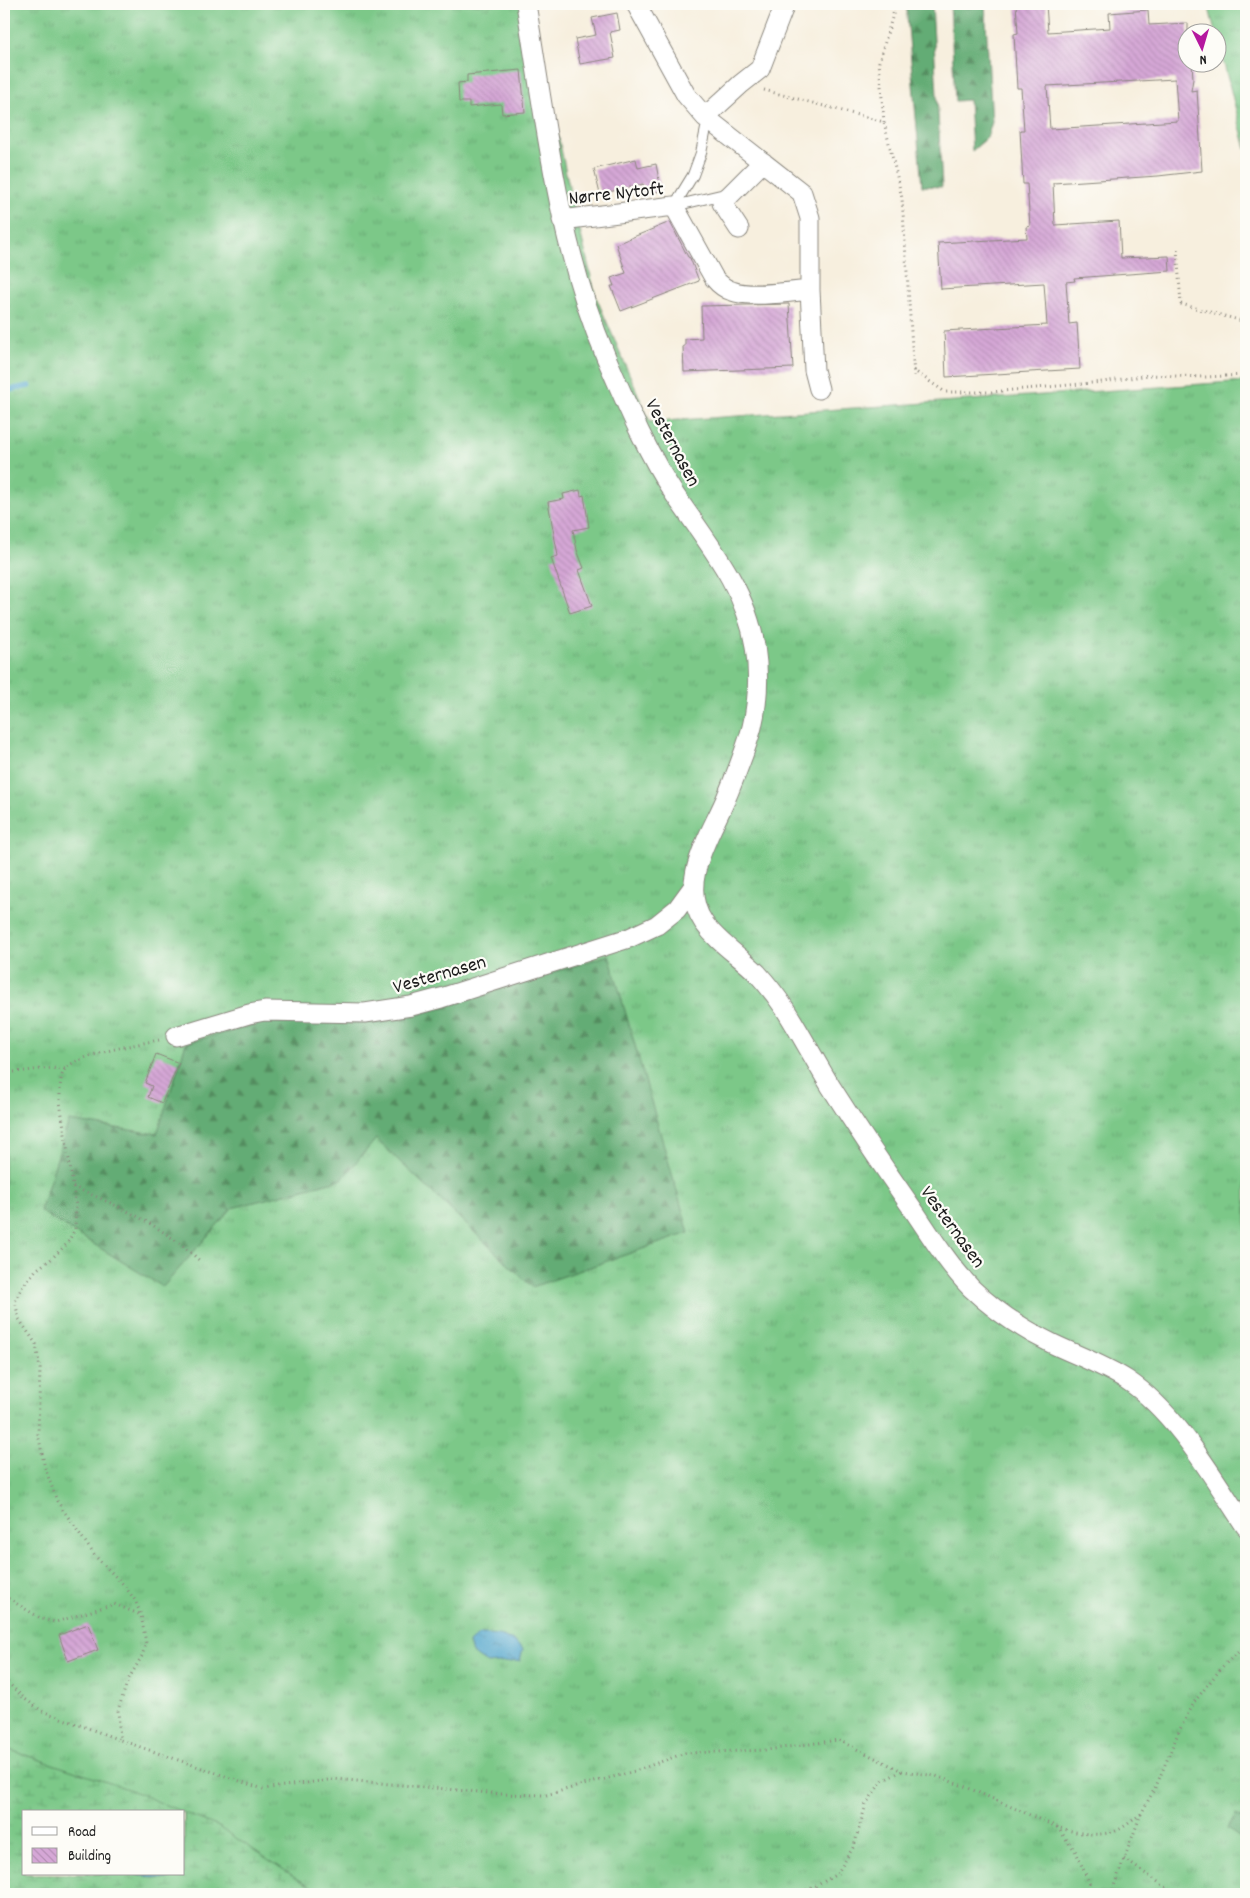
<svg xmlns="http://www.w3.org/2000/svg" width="1250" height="1898" font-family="Dekko,sans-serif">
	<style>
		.grass { fill: url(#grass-tufts); stroke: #4c7252; fill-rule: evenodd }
		.forest { fill: url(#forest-firs); stroke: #406448 }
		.wetland { fill: url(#wetland-marsh); stroke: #4c7252 }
		.water { fill: url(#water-ripples); stroke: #366074 }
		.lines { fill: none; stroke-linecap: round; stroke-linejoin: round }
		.stream { stroke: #4fa4cb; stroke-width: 5.5 }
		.building { fill: url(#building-back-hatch); fill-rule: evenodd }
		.lane-casing { stroke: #8a867d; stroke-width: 12 }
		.street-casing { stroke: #8a867d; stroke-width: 21 }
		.path { stroke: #8a867d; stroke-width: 3; stroke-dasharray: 1 4; stroke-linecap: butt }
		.lane { stroke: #fff; stroke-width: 10 }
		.street { stroke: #fff; stroke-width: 19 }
		.labels { text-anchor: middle; stroke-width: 4.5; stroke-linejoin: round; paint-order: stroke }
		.street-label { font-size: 20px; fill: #1c1c1c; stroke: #fdfcf7 }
	</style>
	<defs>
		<pattern id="grass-tufts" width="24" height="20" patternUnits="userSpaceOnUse" patternTransform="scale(1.25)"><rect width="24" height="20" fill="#7bc888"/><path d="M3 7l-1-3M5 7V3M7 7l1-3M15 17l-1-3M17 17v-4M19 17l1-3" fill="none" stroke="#6aab75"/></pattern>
		<pattern id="forest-firs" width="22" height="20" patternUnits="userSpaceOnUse" patternTransform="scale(1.25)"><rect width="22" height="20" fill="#64ac74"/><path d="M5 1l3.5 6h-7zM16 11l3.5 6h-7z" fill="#528b5e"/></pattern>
		<pattern id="wetland-marsh" width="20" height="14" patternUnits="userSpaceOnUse" patternTransform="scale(1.25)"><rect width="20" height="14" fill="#7bc888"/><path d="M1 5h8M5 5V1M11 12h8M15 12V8" fill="none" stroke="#6aab75"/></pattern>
		<pattern id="water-ripples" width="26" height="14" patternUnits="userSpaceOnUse" patternTransform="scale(1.25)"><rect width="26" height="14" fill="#4fa4cb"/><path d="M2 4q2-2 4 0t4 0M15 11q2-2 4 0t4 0" fill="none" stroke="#4185a4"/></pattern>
		<pattern id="building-back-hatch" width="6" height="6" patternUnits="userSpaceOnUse" patternTransform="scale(1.25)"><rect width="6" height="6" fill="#d5a7d6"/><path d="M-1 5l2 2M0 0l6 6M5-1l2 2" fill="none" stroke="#b68fb7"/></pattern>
	</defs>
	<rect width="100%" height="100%" fill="#fdfcf7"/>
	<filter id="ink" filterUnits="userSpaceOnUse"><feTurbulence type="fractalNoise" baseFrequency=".02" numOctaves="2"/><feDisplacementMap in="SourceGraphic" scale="10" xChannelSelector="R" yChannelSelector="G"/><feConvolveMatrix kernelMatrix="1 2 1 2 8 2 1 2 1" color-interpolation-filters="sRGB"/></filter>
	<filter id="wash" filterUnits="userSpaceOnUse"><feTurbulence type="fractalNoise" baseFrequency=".0096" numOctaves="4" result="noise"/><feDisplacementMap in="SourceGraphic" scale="20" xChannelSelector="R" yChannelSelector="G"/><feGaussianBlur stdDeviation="1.12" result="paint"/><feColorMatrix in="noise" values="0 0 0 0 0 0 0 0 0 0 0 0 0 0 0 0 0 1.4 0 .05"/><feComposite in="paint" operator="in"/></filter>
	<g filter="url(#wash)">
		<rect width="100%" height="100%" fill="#f7efde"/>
		<path class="grass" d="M 4,4 L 531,4 L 566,173 L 596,297 L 650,422 L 1246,381 L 1246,1894 L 4,1894 ZM 24,1812 L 184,1812 L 184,1874 L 24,1874 Z
			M 1208,4 L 1246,4 L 1246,149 L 1218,41 L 1218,32 L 1215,32 Z"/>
		<path class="forest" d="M 906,4 L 932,4 L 942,187 L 922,186 Z
			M 950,4 L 985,4 L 992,122 L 987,138 L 972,151 L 969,100 L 955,101 Z
			M 609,955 L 689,1233 L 532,1287 L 376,1139 L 342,1179 L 232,1208 L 163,1287 L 40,1211 L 69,1121 L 157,1134 L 186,1043 L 264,1022 L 379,1023 L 420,1014 Z
			M 1236,1814 L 1246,1820 L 1246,1842 L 1227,1829 Z"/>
		<path class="wetland" d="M 4,1748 L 131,1790 L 182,1812 L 24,1812 L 24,1874 L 133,1874 L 166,1879 L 173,1877 L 174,1874 L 184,1874 L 184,1813 L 219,1827 L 298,1879 L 325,1894 L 4,1894 Z"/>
		<path class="water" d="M 479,1634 C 500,1634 507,1635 523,1649 L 520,1661 L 488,1664 L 472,1653 L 469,1643 Z
			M 133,1874 L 174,1874 L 173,1877 L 166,1879 Z"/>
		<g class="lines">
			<path class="stream" d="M 4,391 L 29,386
				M 4,536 L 5,536"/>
		</g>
		<g id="blocks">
			<path class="building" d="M 1016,4 L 1046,4 L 1048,32 L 1110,28 L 1109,13 L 1148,10 L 1149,25 L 1188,23 L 1188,62 L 1192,62 L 1193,79 L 1191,91 L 1197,90 L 1202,171 L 1158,176 L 1053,183 L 1055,225 L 1119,221 L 1121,258 L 1169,256 L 1170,271 L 1074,278 L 1075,281 L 1066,282 L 1069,324 L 1077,323 L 1080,369 L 946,377 L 944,331 L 1047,325 L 1044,283 L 941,289 L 938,243 L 1027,238 L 1026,227 L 1030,226 L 1027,184 L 1023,184 L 1020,130 L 1024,130 L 1021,88 L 1017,88 L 1014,34 L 1018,33 ZM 1175,79 L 1178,121 L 1050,129 L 1047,86 Z
				M 617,13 L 620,30 L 610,32 L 615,58 L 580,64 L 575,39 L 596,35 L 592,18 Z
				M 521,70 L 525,112 L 502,114 L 501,104 L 469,107 L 469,102 L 459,102 L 458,83 L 467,82 L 467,75 Z
				M 636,159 L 638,168 L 656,164 L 661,191 L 645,194 L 643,184 L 600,194 L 594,169 Z
				M 670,222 L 688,257 L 690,258 L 699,281 L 621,311 L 611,286 L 614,286 L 611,278 L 626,273 L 616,244 Z
				M 789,304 L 793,368 L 684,372 L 683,346 L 685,346 L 685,339 L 702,338 L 701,306 Z
				M 580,490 L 581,496 L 584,495 L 589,527 L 573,530 L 577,550 L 584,568 L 579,570 L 592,606 L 570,613 L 551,558 L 558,556 L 548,502 L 564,499 L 563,494 Z
				M 156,1054 L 179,1063 L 162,1103 L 148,1097 L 152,1086 L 145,1083 Z
				M 88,1624 L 98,1650 L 68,1661 L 59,1635 Z"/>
		</g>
	</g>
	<g filter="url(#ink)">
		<use href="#blocks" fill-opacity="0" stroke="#8a867d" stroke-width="1"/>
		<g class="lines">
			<defs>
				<path id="lane" d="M 674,206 L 693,175 L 701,153 L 708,119
					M 674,206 L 729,193"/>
				<path id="street" d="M 526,4 C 546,123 558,245 606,357 C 626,403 647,453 675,495 C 707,542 746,588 755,646 C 759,672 758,702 752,727 C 746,750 736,774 727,796 C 712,833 676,883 704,923 C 718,943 740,956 757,973 C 767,984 777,997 785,1009 C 801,1034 815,1061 831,1087 C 857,1128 884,1168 912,1208 C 931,1236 948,1264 971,1288 C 995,1311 1024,1330 1053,1344 C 1078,1356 1104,1365 1127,1380 C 1177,1413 1213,1478 1246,1527
					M 636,4 L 686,95 L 705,117 L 802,193 L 810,218 L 810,290
					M 705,117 L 741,84 L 760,69 L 785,4
					M 562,220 L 674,206 L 714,278 C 719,284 725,289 732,291 C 750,298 790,292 810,290 L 814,370 L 819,389
					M 739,229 L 722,203 L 763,162
					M 176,1036 L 249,1014 L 265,1011 L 365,1013 L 411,1006 L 441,998 L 629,938 L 657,925 L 677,909 L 693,887"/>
			</defs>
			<use href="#lane" class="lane-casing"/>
			<use href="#street" class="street-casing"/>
			<path class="path" d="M 1241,4 L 1246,19
				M 764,90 L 884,122 L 902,198 L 914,376
				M 884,122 L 879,62 L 896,4
				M 1177,249 L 1181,304 L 1246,322
				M 913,370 L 945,392 L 991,392 L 1103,382 L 1149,375 L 1204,377 L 1246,375
				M 159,1040 C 138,1044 80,1054 66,1068 C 59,1076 60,1092 60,1102 L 76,1205 L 75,1229 L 67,1244 L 51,1259 L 36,1270 L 22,1287 L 15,1302 L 19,1319 L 36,1344 L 40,1369 L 38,1434 L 45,1468 L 57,1501 L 95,1556 L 123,1584 L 135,1600 L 141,1615 L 146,1643 L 142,1656 L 128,1680 L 118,1710 L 120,1740 L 263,1789 L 335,1779 L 501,1794 L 546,1795 L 635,1771 L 685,1753 L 767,1750 L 838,1740 L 902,1771 L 936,1776 L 966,1787 L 1057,1827 C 1076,1833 1099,1838 1118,1830 C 1126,1826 1134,1819 1141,1814
				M 4,1072 C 25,1073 45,1066 65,1069
				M 73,1187 C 118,1205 165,1227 201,1262
				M 4,1596 L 42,1619 L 56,1622 L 114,1604 L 141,1615
				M 4,1679 L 25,1699 L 42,1711 L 120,1740
				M 1057,1827 L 1076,1852 L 1094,1894
				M 1124,1859 L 1176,1894
				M 797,1894 L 814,1887 L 837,1874 L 854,1846 L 866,1804 L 882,1781 L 902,1771
				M 1111,1894 L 1141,1814 L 1157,1784 L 1179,1731 L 1195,1701 L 1222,1667 L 1246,1645"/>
			<use href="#lane" class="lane"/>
			<use href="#street" class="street"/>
		</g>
	</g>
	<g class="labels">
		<g class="street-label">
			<text transform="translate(616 192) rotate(-6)" y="7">Nørre Nytoft</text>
			<text transform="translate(674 442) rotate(62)" y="7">Vesternasen</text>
			<text transform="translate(439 973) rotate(-16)" y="7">Vesternasen</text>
			<text transform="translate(954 1226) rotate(54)" y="7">Vesternasen</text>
		</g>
	</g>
	<rect width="1250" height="1898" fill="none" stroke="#fdfcf7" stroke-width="20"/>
	<rect x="22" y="1810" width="162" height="65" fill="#fdfcf7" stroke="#a3a29f"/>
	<rect x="32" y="1827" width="25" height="8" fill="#ffffff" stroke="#a3a29f"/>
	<text x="68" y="1836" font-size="15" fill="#1c1c1c">Road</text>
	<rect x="32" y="1848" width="25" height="15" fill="url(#building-back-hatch)" stroke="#a3a29f"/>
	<text x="68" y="1860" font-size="15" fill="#1c1c1c">Building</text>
	<g transform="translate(1202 48) rotate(175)"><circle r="24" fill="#fdfcf7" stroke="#a3a29f"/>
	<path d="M0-4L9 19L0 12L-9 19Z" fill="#b5179e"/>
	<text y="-8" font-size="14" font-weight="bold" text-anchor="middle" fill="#1c1c1c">N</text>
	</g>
</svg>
